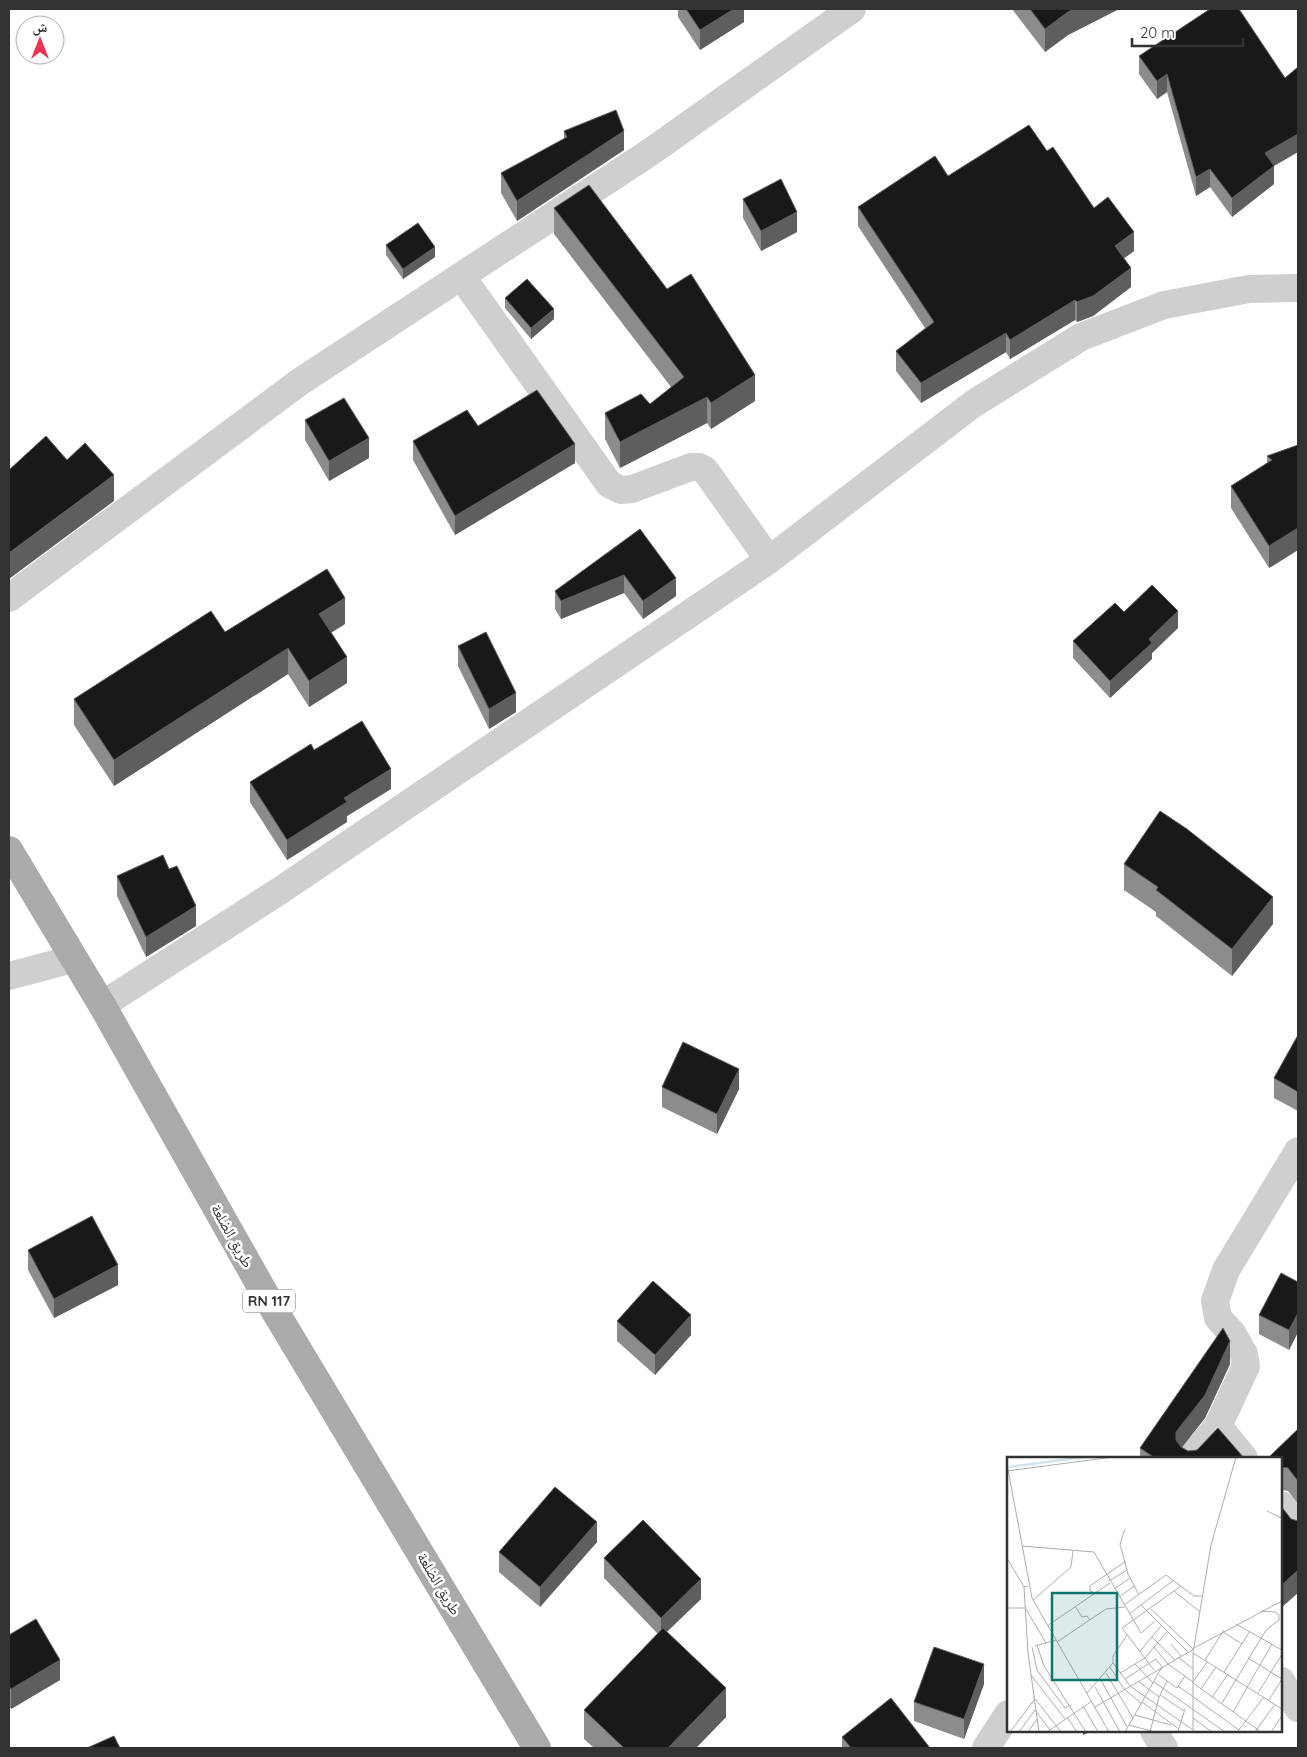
<svg xmlns="http://www.w3.org/2000/svg" width="1307" height="1757" font-family="Quicksand,'Noto Naskh Arabic',sans-serif">
	<style>
		.lines { fill: none; stroke-linecap: round; stroke-linejoin: round }
		.street { stroke: #cfcfcf; stroke-width: 28 }
		.primary { stroke: #aaa; stroke-width: 28 }
		.wall { fill: #8c8c8c }
		.shaded-wall { fill: #5e5e5e }
		.building { fill: #191919; stroke: #5e5e5e }
		.labels { text-anchor: middle; stroke-width: 5; stroke-linejoin: round; paint-order: stroke }
		.shield { fill: #fff; stroke: #707070; stroke-width: 1 }
		.shield-label { font-size: 14px; font-weight: bold; fill: #323232 }
		.street-label { font-size: 15px; fill: #323232; stroke: #fff }
		.inset-river { fill: none; stroke: #cde5ef; stroke-width: 2.5 }
		.inset-road { fill: none; stroke: #adadad; stroke-width: 1 }
		.view { fill: #0f766e; fill-opacity: 0.15; stroke: #0f766e; stroke-width: 2.5 }
		.inset-edge { fill: none; stroke: #323232; stroke-width: 2.5 }
	</style>
	<rect width="100%" height="100%" fill="#fff"/>
	<g class="lines">
		<path class="street" d="M 462,277 L 609,484 L 621,490 L 632,489 L 691,467 L 699,467 L 705,470 L 769,560
			M 9,598 L 301,381 L 649,153 L 852,9
			M 9,976 L 73,959
			M 102,1005 L 281,890 L 769,560 L 973,404 L 1081,337 L 1164,305 L 1249,289 L 1298,288
			M 1218,1426 L 1244,1458
			M 1191,1458 L 1218,1426 L 1246,1366 L 1244,1354 L 1232,1333 L 1218,1318 L 1215,1301 L 1226,1270 L 1298,1151
			M 1281,1505 L 1298,1528
			M 1281,1681 L 1298,1708
			M 1154,1731 L 1164,1748
			M 986,1748 L 1008,1714"/>
		<path class="primary" d="M 9,850 L 102,1005 L 270,1303 L 537,1748"/>
	</g>
	<path class="wall" d="M 678,9 L 744,9 L 744,22 L 700,50 L 678,17 Z
		M 1012,9 L 1119,9 L 1068,35 L 1045,52 Z
		M 1139,56 L 1285,78 L 1298,67 L 1298,152 L 1274,166 L 1274,184 L 1232,217 L 1210,187 L 1196,196 L 1167,92 L 1157,99 L 1139,74 Z
		M 564,131 L 624,150 L 517,221 L 501,193 L 501,173 L 564,139 Z
		M 1047,151 L 1094,208 L 1134,251 L 1124,258 L 1131,287 L 1093,316 L 1077,322 L 1075,320 L 1010,359 L 1006,352 L 921,403 L 896,371 L 896,351 L 925,328 L 858,226 L 858,207 L 948,176 Z
		M 743,199 L 797,232 L 761,251 L 743,218 Z
		M 554,208 L 667,289 L 755,401 L 711,429 L 707,423 L 620,468 L 605,439 L 605,413 L 650,404 L 671,387 L 554,234 Z
		M 386,245 L 435,257 L 403,279 L 386,255 Z
		M 505,298 L 554,319 L 531,339 L 505,308 Z
		M 305,420 L 369,458 L 329,481 L 305,440 Z
		M 413,441 L 575,463 L 455,535 L 413,460 Z
		M 1298,445 L 1298,550 L 1269,568 L 1231,508 L 1231,486 L 1267,463 L 1267,456 Z
		M 640,529 L 676,596 L 643,619 L 624,593 L 561,619 L 555,609 L 555,591 Z
		M 1124,612 L 1178,628 L 1152,653 L 1152,659 L 1110,698 L 1073,658 L 1073,641 Z
		M 345,624 L 331,633 L 347,683 L 309,707 L 288,674 L 114,786 L 74,725 L 74,699 L 225,632 Z
		M 458,646 L 516,712 L 489,729 L 458,666 Z
		M 314,750 L 391,789 L 347,816 L 347,822 L 287,860 L 250,802 L 250,782 Z
		M 1124,864 L 1273,924 L 1232,976 L 1156,916 L 1156,912 L 1124,890 Z
		M 117,876 L 196,926 L 146,957 L 117,896 Z
		M 1298,1035 L 1298,1111 L 1274,1098 L 1274,1078 Z
		M 662,1087 L 739,1089 L 717,1134 L 662,1107 Z
		M 28,1250 L 118,1285 L 54,1318 L 28,1270 Z
		M 1298,1282 L 1298,1332 L 1289,1350 L 1259,1334 L 1259,1315 Z
		M 617,1321 L 691,1335 L 655,1375 L 617,1341 Z
		M 1230,1364 L 1205,1418 L 1182,1447 L 1188,1451 L 1244,1458 L 1140,1458 L 1140,1448 Z
		M 1298,1429 L 1298,1504 L 1288,1491 L 1281,1490 L 1281,1458 Z
		M 597,1542 L 540,1607 L 499,1572 L 499,1552 Z
		M 604,1558 L 701,1599 L 667,1632 L 726,1717 L 696,1748 L 594,1748 L 584,1739 L 584,1710 L 658,1634 L 604,1578 Z
		M 9,1635 L 60,1680 L 11,1709 L 9,1706 Z
		M 984,1684 L 964,1739 L 914,1721 L 914,1702 Z
		M 842,1737 L 930,1748 L 842,1748 Z"/>
	<path class="shaded-wall" d="M 734,9 L 744,9 L 744,22 L 700,50 L 700,30 Z
		M 1074,9 L 1119,9 L 1068,35 L 1045,52 L 1045,29 L 1068,12 Z
		M 1167,74 L 1167,92 L 1157,99 L 1157,81 Z
		M 624,131 L 624,150 L 517,221 L 517,201 Z
		M 1298,134 L 1298,152 L 1265,171 L 1265,153 Z
		M 1274,166 L 1274,184 L 1232,217 L 1232,198 Z
		M 1210,169 L 1210,187 L 1196,196 L 1196,177 Z
		M 797,212 L 797,232 L 761,251 L 761,231 Z
		M 1134,232 L 1134,251 L 1115,265 L 1115,246 Z
		M 435,247 L 435,257 L 403,279 L 403,269 Z
		M 1131,268 L 1131,287 L 1093,316 L 1077,322 L 1077,302 Z
		M 1075,300 L 1075,320 L 1010,359 L 1010,340 Z
		M 554,309 L 554,319 L 531,339 L 531,328 Z
		M 1006,333 L 1006,352 L 921,403 L 921,383 Z
		M 755,375 L 755,401 L 711,429 L 711,403 Z
		M 707,397 L 707,423 L 620,468 L 620,442 Z
		M 369,438 L 369,458 L 329,481 L 329,461 Z
		M 575,444 L 575,463 L 455,535 L 455,516 Z
		M 114,475 L 114,501 L 9,579 L 9,553 Z
		M 1298,528 L 1298,550 L 1269,568 L 1269,546 Z
		M 624,575 L 624,593 L 561,619 L 561,601 Z
		M 676,578 L 676,596 L 643,619 L 643,601 Z
		M 345,598 L 345,624 L 319,640 L 319,614 Z
		M 1178,611 L 1178,628 L 1152,653 L 1152,659 L 1110,698 L 1110,681 L 1149,639 Z
		M 288,648 L 288,674 L 114,786 L 114,760 Z
		M 347,657 L 347,683 L 309,707 L 309,681 Z
		M 516,693 L 516,712 L 489,729 L 489,709 Z
		M 391,769 L 391,789 L 347,816 L 347,822 L 287,860 L 287,840 L 344,798 Z
		M 1273,897 L 1273,924 L 1232,976 L 1232,949 Z
		M 196,906 L 196,926 L 146,957 L 146,937 Z
		M 739,1069 L 739,1089 L 717,1134 L 717,1114 Z
		M 118,1265 L 118,1285 L 54,1318 L 54,1299 Z
		M 1298,1313 L 1298,1332 L 1289,1350 L 1289,1330 Z
		M 691,1315 L 691,1335 L 655,1375 L 655,1355 Z
		M 1230,1341 L 1230,1364 L 1205,1418 L 1176,1455 L 1176,1432 Z
		M 597,1522 L 597,1542 L 540,1607 L 540,1587 Z
		M 1298,1570 L 1298,1593 L 1281,1608 L 1281,1586 Z
		M 701,1579 L 701,1599 L 661,1637 L 661,1618 Z
		M 60,1660 L 60,1680 L 11,1709 L 11,1689 Z
		M 984,1664 L 984,1684 L 964,1739 L 964,1719 Z
		M 726,1688 L 726,1717 L 696,1748 L 668,1748 Z
		M 1083,1731 L 1092,1731 L 1083,1735 Z"/>
	<path class="building" d="M 686,9 L 734,9 L 700,30 Z
		M 1030,9 L 1074,9 L 1068,12 L 1045,29 Z
		M 1210,9 L 1239,9 L 1285,78 L 1298,67 L 1298,134 L 1265,153 L 1274,166 L 1232,198 L 1210,169 L 1196,177 L 1167,74 L 1157,81 L 1139,56 Z
		M 616,110 L 624,131 L 517,201 L 501,173 L 567,137 L 564,131 Z
		M 1029,125 L 1047,151 L 1053,147 L 1094,208 L 1108,197 L 1134,232 L 1115,246 L 1131,268 L 1093,296 L 1077,302 L 1075,300 L 1010,340 L 1006,333 L 921,383 L 896,351 L 934,322 L 858,207 L 935,156 L 948,176 Z
		M 781,179 L 797,212 L 761,231 L 743,199 Z
		M 589,185 L 667,289 L 691,274 L 755,375 L 711,403 L 707,397 L 620,442 L 605,413 L 641,394 L 650,404 L 684,377 L 554,208 Z
		M 418,223 L 435,247 L 403,269 L 386,245 Z
		M 527,279 L 554,309 L 531,328 L 505,298 Z
		M 537,390 L 575,444 L 455,516 L 413,441 L 467,410 L 478,426 Z
		M 344,398 L 369,438 L 329,461 L 305,420 Z
		M 46,436 L 67,460 L 85,443 L 114,475 L 9,553 L 9,470 Z
		M 1298,445 L 1298,528 L 1269,546 L 1231,486 L 1272,460 L 1267,456 Z
		M 640,529 L 676,578 L 643,601 L 624,575 L 561,601 L 555,591 Z
		M 327,569 L 345,598 L 319,614 L 347,657 L 309,681 L 288,648 L 114,760 L 74,699 L 211,611 L 225,632 Z
		M 1152,585 L 1178,611 L 1149,639 L 1152,643 L 1110,681 L 1073,641 L 1115,603 L 1124,612 Z
		M 486,632 L 516,693 L 489,709 L 458,646 Z
		M 362,721 L 391,769 L 344,798 L 347,802 L 287,840 L 250,782 L 311,744 L 314,750 Z
		M 1160,811 L 1187,829 L 1273,897 L 1232,949 L 1156,890 L 1158,887 L 1124,864 Z
		M 163,855 L 169,869 L 177,866 L 196,906 L 146,937 L 117,876 Z
		M 1298,1035 L 1298,1092 L 1274,1078 Z
		M 683,1042 L 739,1069 L 717,1114 L 662,1087 Z
		M 92,1216 L 118,1265 L 54,1299 L 28,1250 Z
		M 1281,1273 L 1298,1282 L 1298,1313 L 1289,1330 L 1259,1315 Z
		M 653,1281 L 691,1315 L 655,1355 L 617,1321 Z
		M 1223,1328 L 1230,1341 L 1205,1395 L 1176,1432 L 1176,1440 L 1181,1447 L 1188,1451 L 1197,1450 L 1218,1428 L 1244,1458 L 1155,1458 L 1140,1448 Z
		M 1298,1429 L 1298,1481 L 1288,1468 L 1281,1467 L 1281,1458 L 1268,1458 Z
		M 555,1487 L 597,1522 L 540,1587 L 499,1552 Z
		M 1281,1506 L 1291,1519 L 1298,1521 L 1298,1570 L 1281,1586 Z
		M 643,1520 L 701,1579 L 661,1618 L 604,1558 Z
		M 36,1619 L 60,1660 L 11,1689 L 9,1686 L 9,1635 Z
		M 663,1628 L 726,1688 L 668,1748 L 624,1748 L 584,1710 Z
		M 934,1647 L 984,1664 L 964,1719 L 914,1702 Z
		M 891,1698 L 930,1748 L 851,1748 L 842,1737 Z
		M 114,1736 L 120,1748 L 87,1748 Z"/>
	<g class="labels">
		<rect class="shield" x="243" y="1289.5" width="52" height="23" rx="4"/>
		<g class="shield-label">
			<text x="269" y="1306">RN 117</text>
		</g>
		<g class="street-label">
			<text transform="translate(232 1236) rotate(61)" y="5">طريق الضلعة</text>
			<text transform="translate(439 1584) rotate(59)" y="5">طريق الضلعة</text>
		</g>
	</g>
	<g transform="translate(1007 1457)">
		<rect width="275" height="275" fill="#fff"/>
		<path class="inset-river" d="M 2,10 L 78,0"/>
		<path class="inset-road" d="M 229,0 L 204,88 L 186,196 L 275,252M 0,7 L 25,141 L 102,275M 0,14 L 106,0M 260,54 L 275,61M 118,72 L 113,87 L 121,117 L 132,138M 15,89 L 87,95 L 134,176 L 148,164M 0,101 L 17,130M 102,124 L 120,113M 21,129 L 17,130 L 21,196 L 32,275M 107,132 L 123,121M 167,134 L 193,155M 87,136 L 83,134 L 83,129 L 119,104M 112,140 L 127,129M 26,143 L 64,110 L 66,94M 117,148 L 159,118 L 187,139 L 195,139M 134,148 L 181,195M 68,149 L 75,160 L 80,159 L 83,163M 0,151 L 19,151M 19,152 L 39,186M 144,152 L 186,192M 122,157 L 167,123M 229,167 L 275,193M 40,169 L 103,126M 216,175 L 235,187M 145,180 L 168,203M 50,185 L 99,152 L 118,150M 164,187 L 174,199M 30,188 L 37,209 L 79,275M 28,189 L 49,183M 25,190 L 30,213 L 58,251 L 64,248M 147,190 L 161,207 L 186,225 L 200,205M 187,191 L 275,144M 133,194 L 154,169M 171,200 L 186,212M 241,201 L 275,222M 198,203 L 217,173M 106,206 L 123,229 L 189,275M 128,207 L 146,226M 103,210 L 117,232 L 134,246M 147,213 L 115,171 L 174,129M 217,215 L 243,174M 99,216 L 126,261M 113,216 L 138,201 L 160,175M 24,218 L 58,262M 152,218 L 170,231 L 178,219M 118,222 L 149,202 L 155,210 L 118,275M 94,223 L 120,270M 131,224 L 152,240M 147,225 L 218,275M 186,226 L 254,275M 171,229 L 232,273M 88,230 L 113,275M 194,232 L 209,210M 80,236 L 106,206 L 106,199 L 120,178M 251,236 L 275,197M 153,238 L 177,254M 26,239 L 54,275M 205,240 L 221,217M 262,243 L 275,222M 135,245 L 172,272M 215,246 L 259,173 L 272,163 L 272,158 L 268,155 L 254,154M 76,249 L 91,275M 88,250 L 187,192M 226,255 L 265,187M 128,258 L 164,268M 60,260 L 70,275M 186,261 L 205,275M 122,268 L 148,275M 186,272 L 186,196M 171,274 L 178,252M 231,274 L 257,240M 3,275 L 27,243M 12,275 L 28,253 L 43,273M 21,275 L 30,262M 40,275 L 85,244M 143,275 L 152,240 L 160,224M 248,275 L 268,247M 264,275 L 275,259"/>
		<path class="view" d="M 45,136 L 110,136 L 110,223 L 45,223 Z"/>
		<rect width="275" height="275" class="inset-edge"/>
	</g>
	<rect width="1307" height="1757" fill="none" stroke="#323232" stroke-width="20"/>
	<g transform="translate(40 40)"><circle r="24" fill="#ffffff" stroke="#adadad"/>
	<path d="M0-4L9 19L0 12L-9 19Z" fill="#ed3150"/>
	<text y="-8" font-size="14" font-weight="bold" text-anchor="middle" fill="#323232">ش</text>
	</g>
	<path d="M1132 38v8h111v-8" fill="none" stroke="#323232" stroke-width="2.5"/>
	<text x="1140" y="38" font-size="15" fill="#323232" stroke="#ffffff" stroke-width="4" paint-order="stroke">20 m</text>
</svg>
